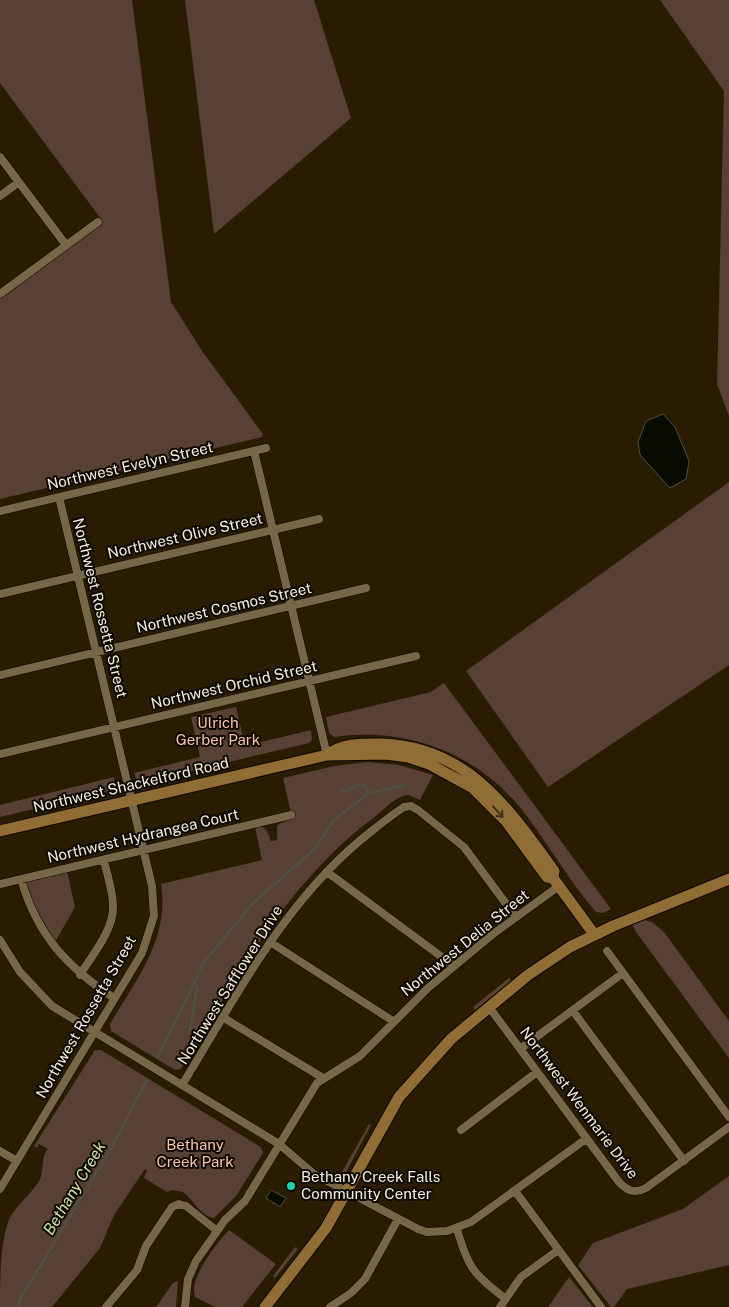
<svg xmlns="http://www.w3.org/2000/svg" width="729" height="1307" font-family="'Public Sans',sans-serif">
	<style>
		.green { fill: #584034 }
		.water { fill: #070b00; stroke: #4f4f43 }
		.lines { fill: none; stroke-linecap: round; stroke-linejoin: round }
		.stream { stroke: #4f4f43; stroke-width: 2.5 }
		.street-casing { stroke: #110600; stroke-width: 9 }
		.secondary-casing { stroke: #110600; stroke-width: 13 }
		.street { stroke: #766748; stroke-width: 8 }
		.secondary { stroke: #8f6d34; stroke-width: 11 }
		.oneway { stroke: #413015 }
		.poi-dot { fill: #1bd5b2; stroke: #0d0801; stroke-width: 2 }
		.labels { text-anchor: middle; stroke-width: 4; stroke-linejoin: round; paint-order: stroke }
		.street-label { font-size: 15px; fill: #f7efde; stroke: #0d0801 }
		.park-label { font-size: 15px; fill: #fdc4a7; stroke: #0d0801 }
		.poi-label { font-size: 15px; fill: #f7efde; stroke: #0d0801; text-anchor: start }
		.water-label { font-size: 16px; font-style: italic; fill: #d3e2aa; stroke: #0d0801 }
	</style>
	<rect width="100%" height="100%" fill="#291c00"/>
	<path class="green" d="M 0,0 L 132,0 L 171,302 L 202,351 L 263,434 L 262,437 L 0,499 L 0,293 L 101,219 L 0,83 Z
		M 185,0 L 314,0 L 351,118 L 214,234 Z
		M 660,0 L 729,0 L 729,416 L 717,384 L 724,91 Z
		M 729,482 L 729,665 L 548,787 L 466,671 Z
		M 444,683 L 611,909 L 603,913 L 596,912 C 567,879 546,839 518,805 C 472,751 404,727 334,737 L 329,733 L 326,717 L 431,692 Z
		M 236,707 L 245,746 L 311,730 L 312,740 L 309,743 L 141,783 L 137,781 L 134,773 L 200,757 L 191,717 Z
		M 367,762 L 399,765 L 433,775 L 420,800 L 408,795 C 396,796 386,808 377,815 C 288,881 237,976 181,1069 L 175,1070 L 111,1031 L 110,1024 C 136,980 170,938 161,884 L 262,860 L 255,827 C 266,825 268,832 271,841 L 277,840 L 277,825 L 292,818 L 283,778 L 334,766 Z
		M 114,777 L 115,786 L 113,790 L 0,817 L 0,805 Z
		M 67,871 L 75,907 L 54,944 L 44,931 L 25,885 L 28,881 Z
		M 644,920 L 652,922 L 664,932 L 729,1021 L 729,1058 L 636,932 L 632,924 Z
		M 509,978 L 511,981 L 475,1010 L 473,1007 Z
		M 95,1050 L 101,1050 L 261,1147 L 263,1153 L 236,1196 L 214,1218 C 200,1216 193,1199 183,1192 L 172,1190 L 167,1192 L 144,1178 L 147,1170 L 145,1169 L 114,1215 L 100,1248 L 52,1307 L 0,1307 C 0,1279 0,1241 10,1217 C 18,1204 31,1194 39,1181 C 45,1171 40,1158 48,1149 L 39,1144 L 37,1148 L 34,1146 Z
		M 369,1124 L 371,1125 L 345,1174 L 342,1172 Z
		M 729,1176 L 729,1265 L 627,1289 L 614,1307 L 611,1307 L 578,1265 L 593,1243 L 683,1209 Z
		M 229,1230 L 276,1264 L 242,1307 L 215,1307 L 195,1297 C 188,1278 217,1243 229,1230 Z
		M 295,1247 L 298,1249 L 275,1278 L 273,1276 Z
		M 569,1277 L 593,1307 L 548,1307 Z
		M 178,1281 L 176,1307 L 156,1307 L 173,1283 Z"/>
	<path class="water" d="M 663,414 L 675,427 L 689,461 L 686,479 L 670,488 L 640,455 L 638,442 L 646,421 Z
		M 271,1190 L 286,1198 L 280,1207 L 266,1198 Z"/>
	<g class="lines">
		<path class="stream" d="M 341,790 L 346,792 L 356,785 L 365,785 L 367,787 L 367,793
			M 190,1030 L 197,986 L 194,983
			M 158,1057 L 204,962 L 254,902 L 314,850 L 334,820 L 369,793 L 405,785
			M 18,1307 L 22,1296 L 109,1152 L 147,1080"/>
		<defs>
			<path id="street" d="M 0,157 L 66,245
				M 0,196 L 19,182
				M 0,294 L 98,222
				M 254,451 L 327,755
				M 0,511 L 266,448
				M 0,594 L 319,519
				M 0,675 L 366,588
				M 0,754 L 416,656
				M 327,872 L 454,966
				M 21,879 C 37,935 67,967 114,998
				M 0,884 L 291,815
				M 0,940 L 20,972 L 52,1006 L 279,1144 L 314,1174 L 418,1229 L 427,1232 L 447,1231 L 471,1222 L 586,1139
				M 270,942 L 393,1021
				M 607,951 L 729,1117
				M 80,975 C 92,955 114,930 113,906 C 113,891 107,875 104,860
				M 489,1007 L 619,1182 C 627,1191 635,1194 646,1188 L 729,1127
				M 573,1011 L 684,1161
				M 224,1018 L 323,1078
				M 520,1049 L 623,973
				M 182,1085 C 238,994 287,896 373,830 C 383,822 393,814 404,807 L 411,806 L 418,810 L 464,847 L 516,917
				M 461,1130 L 537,1072
				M 0,1151 L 17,1161
				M 0,1189 L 142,953 L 154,916 L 152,886 L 59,497
				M 515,1191 L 601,1307
				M 457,1229 C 468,1268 474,1275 506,1299
				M 106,1307 L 137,1270 L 146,1246 L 172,1207 L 179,1204 L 186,1206 L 216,1230
				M 185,1307 L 188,1279 L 196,1261 L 225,1220 L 245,1201 L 317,1083 L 360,1056 L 428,988 L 493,934 L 559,886
				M 330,1307 L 351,1293 L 365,1279 L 398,1219
				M 500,1307 L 521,1277 L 557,1251"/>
			<path id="secondary" d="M 327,755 C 344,743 362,744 382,744 C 468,747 509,809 554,871 L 553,878 L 594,934
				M 0,831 L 327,755 L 386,754 L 408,757 L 429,764 L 473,788 L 506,821 L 547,877 L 553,878
				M 265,1307 L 326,1228 L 399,1097 L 451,1039 L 528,975 L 570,947 L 613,926 L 729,879"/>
		</defs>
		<use href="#street" class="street-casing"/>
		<use href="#secondary" class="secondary-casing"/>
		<use href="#street" class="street"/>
		<use href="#secondary" class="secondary"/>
	</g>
	<defs><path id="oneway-shaft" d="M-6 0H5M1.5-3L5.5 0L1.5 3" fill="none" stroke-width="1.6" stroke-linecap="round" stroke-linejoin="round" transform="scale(1.25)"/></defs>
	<use class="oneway" href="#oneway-shaft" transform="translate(498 812) rotate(48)"/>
	<circle class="poi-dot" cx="291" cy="1186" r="5"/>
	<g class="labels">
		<g class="street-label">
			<text transform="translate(130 466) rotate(-13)" y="5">Northwest Evelyn Street</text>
			<text transform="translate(185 536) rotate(-13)" y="5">Northwest Olive Street</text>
			<text transform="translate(100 608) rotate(76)" y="5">Northwest Rossetta Street</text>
			<text transform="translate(224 608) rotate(-13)" y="5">Northwest Cosmos Street</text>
			<text transform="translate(234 685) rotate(-13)" y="5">Northwest Orchid Street</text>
			<text transform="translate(131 785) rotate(-13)" y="5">Northwest Shackelford Road</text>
			<text transform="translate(143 836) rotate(-13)" y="5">Northwest Hydrangea Court</text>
			<text transform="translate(465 943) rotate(-39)" y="5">Northwest Delia Street</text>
			<text transform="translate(230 985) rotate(-58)" y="5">Northwest Safflower Drive</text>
			<text transform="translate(86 1017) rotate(-60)" y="5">Northwest Rossetta Street</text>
			<text transform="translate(579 1103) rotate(53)" y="5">Northwest Wenmarie Drive</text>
		</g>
		<g class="park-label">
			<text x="218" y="728">Ulrich<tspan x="218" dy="17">Gerber Park</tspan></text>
			<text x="195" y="1150">Bethany<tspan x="195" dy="17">Creek Park</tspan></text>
		</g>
		<g class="poi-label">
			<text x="301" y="1182">Bethany Creek Falls<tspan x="301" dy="17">Community Center</tspan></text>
		</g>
		<g class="water-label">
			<text transform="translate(74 1188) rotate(-59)" y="6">Bethany Creek</text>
		</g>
	</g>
</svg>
